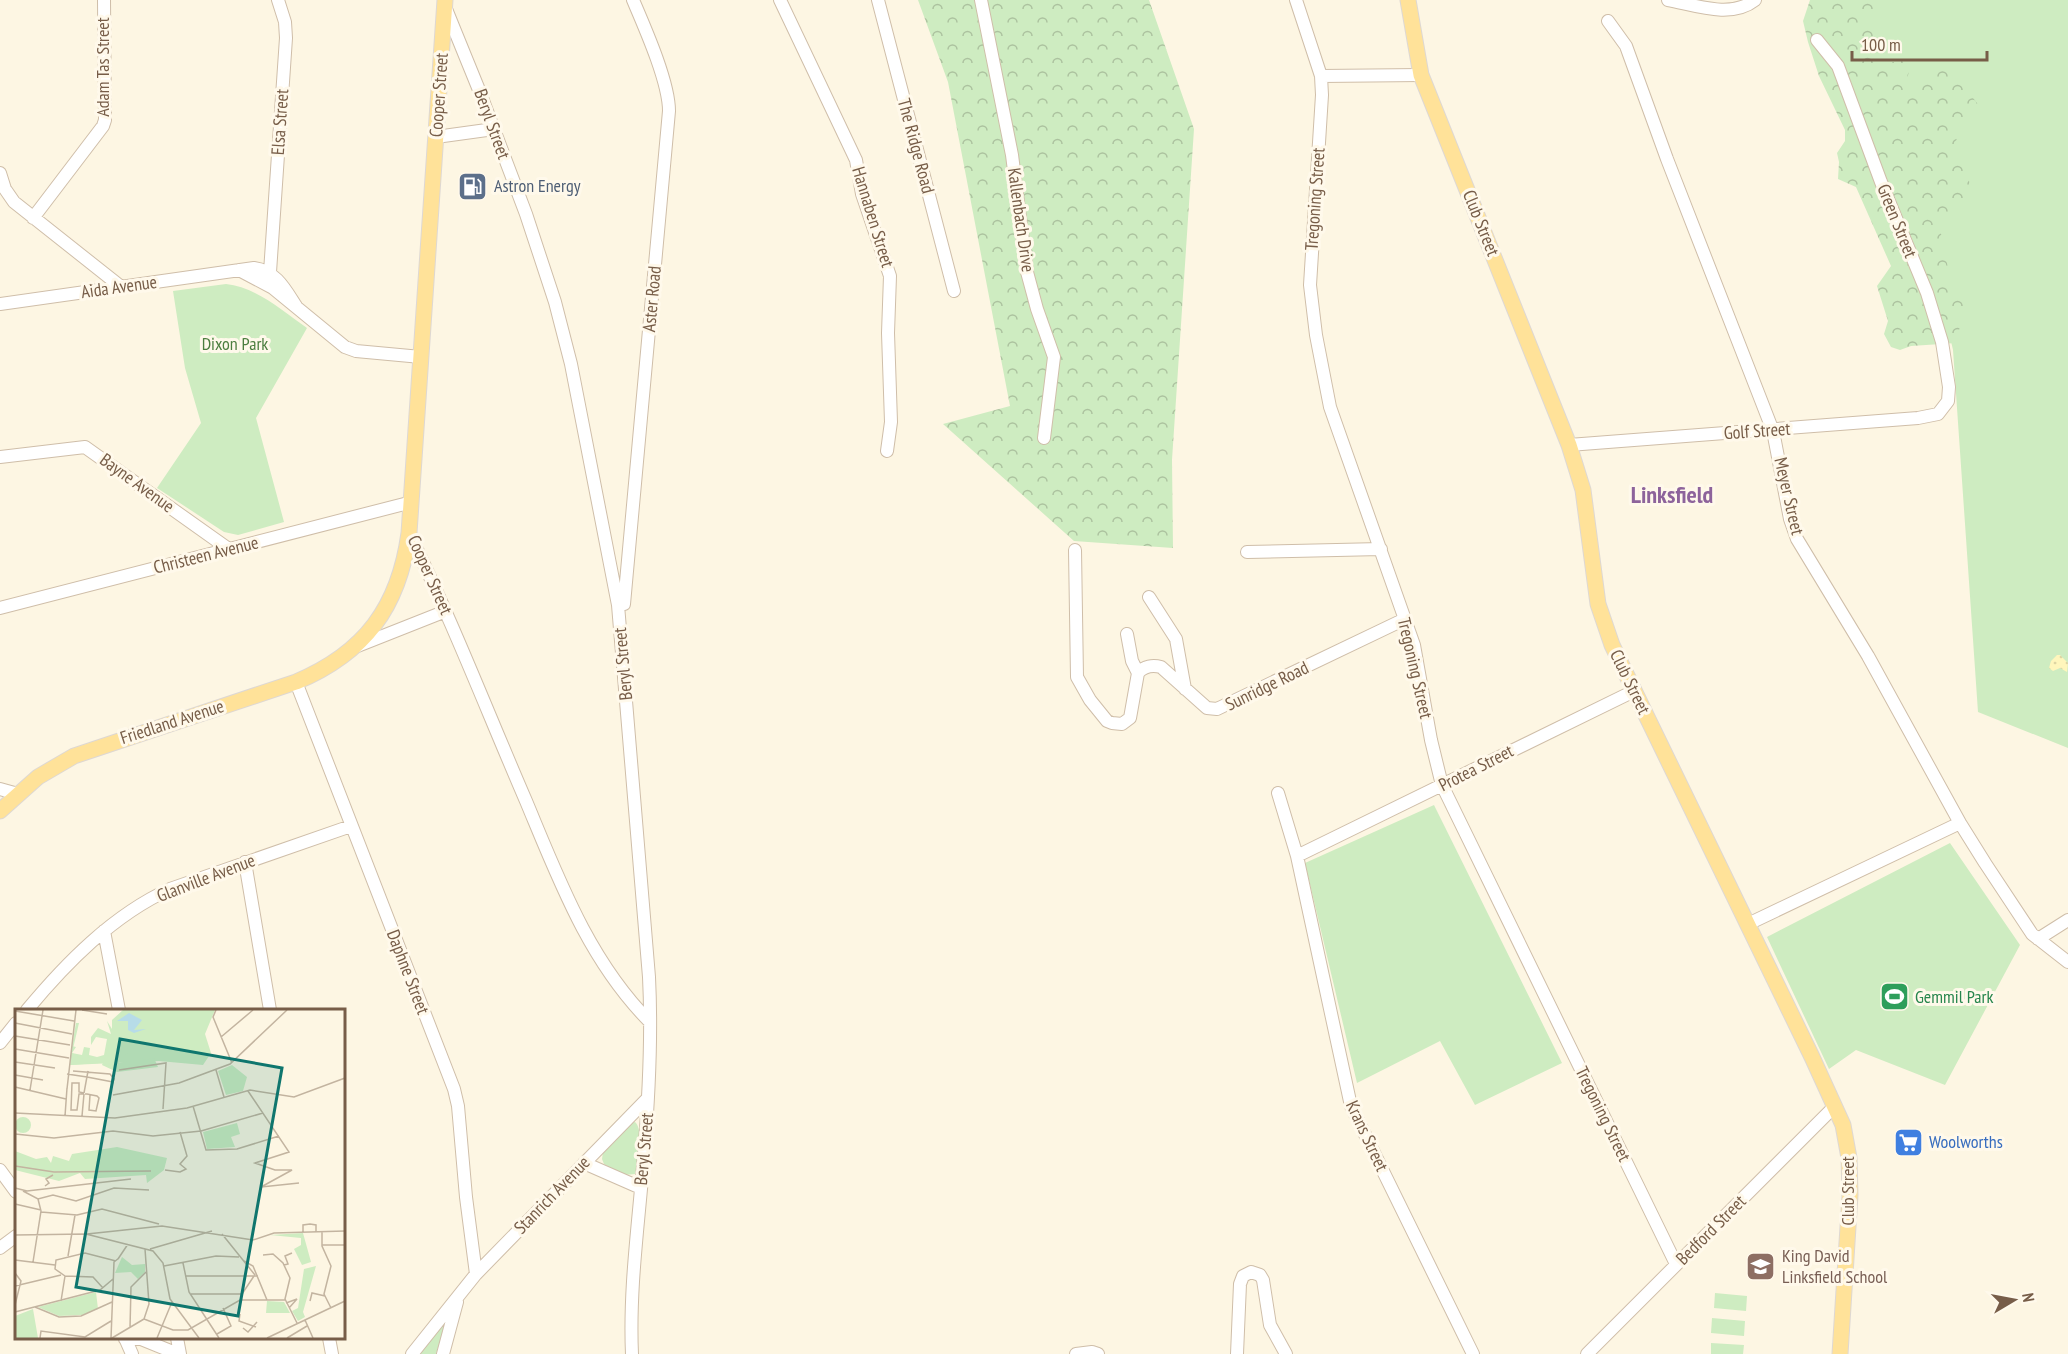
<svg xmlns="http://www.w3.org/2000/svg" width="2068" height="1354" font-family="'PT Sans Narrow',sans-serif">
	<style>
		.green { fill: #ceecc1 }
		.forest { fill: url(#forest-crowns) }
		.sand { fill: url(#sand-dots) }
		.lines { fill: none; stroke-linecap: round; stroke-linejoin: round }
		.minor-casing { stroke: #cfbea9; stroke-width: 14 }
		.major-casing { stroke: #ded8d3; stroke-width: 17 }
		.minor { stroke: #fff; stroke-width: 12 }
		.major { stroke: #ffe299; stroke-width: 15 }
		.labels { text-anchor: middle; stroke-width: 6; stroke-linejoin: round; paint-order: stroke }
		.street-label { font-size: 18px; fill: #775d48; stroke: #fff9eb }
		.service-label { font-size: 18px; fill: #4e5e75; stroke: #fff9eb; text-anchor: start }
		.park-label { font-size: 18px; fill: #4c7e3f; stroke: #fff9eb }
		.leisure-label { font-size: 18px; fill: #27864d; stroke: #fff9eb; text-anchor: start }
		.shop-label { font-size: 18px; fill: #366cbe; stroke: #fff9eb; text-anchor: start }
		.education-label { font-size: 18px; fill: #785e54; stroke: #fff9eb; text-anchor: start }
		.district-label { font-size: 24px; font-weight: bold; fill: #8d639b; stroke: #fff9eb }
		.inset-road { fill: none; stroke: #c3b4a0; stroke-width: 1.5 }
		.view { fill: #0f766e; fill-opacity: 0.15; stroke: #0f766e; stroke-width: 3 }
		.inset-edge { fill: none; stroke: #775d48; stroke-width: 3 }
	</style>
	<defs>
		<pattern id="forest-crowns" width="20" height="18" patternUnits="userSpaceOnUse" patternTransform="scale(1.5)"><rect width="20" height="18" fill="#ceecc1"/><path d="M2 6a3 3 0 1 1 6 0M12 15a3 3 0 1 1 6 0" fill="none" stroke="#acc29f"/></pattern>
		<pattern id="sand-dots" width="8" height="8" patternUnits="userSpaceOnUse" patternTransform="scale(1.5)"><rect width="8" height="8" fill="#fff6bc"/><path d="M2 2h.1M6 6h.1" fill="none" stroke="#ded5a3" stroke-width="1.8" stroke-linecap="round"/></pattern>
	</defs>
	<rect width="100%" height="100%" fill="#fdf6e3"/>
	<path class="green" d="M 1879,0 L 2068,0 L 2068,748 L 1978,712 L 1953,350 L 1935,272 L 1863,59 Z
		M 226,284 C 256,287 283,311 307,328 L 256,418 L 284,522 L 238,535 L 224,532 L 157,488 L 201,423 L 185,368 L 173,291 Z
		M 1434,805 L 1562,1063 L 1475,1105 L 1440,1041 L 1357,1083 L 1305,863 Z
		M 1950,843 L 2020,945 L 1945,1085 L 1856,1050 L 1829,1069 L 1767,937 Z
		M 635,1122 C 644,1129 638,1163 635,1174 L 624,1175 L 604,1164 L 602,1159 L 603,1152 L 631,1123 Z
		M 1715,1293 L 1747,1296 L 1746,1311 L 1714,1308 Z
		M 1712,1318 L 1745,1321 L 1744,1336 L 1711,1333 Z
		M 441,1324 L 444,1328 L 436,1354 L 416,1354 Z
		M 1711,1343 L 1744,1345 L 1743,1354 L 1711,1354 Z"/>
	<path class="forest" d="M 918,0 L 1149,0 L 1194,129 L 1172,460 L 1173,548 L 1074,541 L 943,424 L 1010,406 L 948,82 Z
		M 1810,0 L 1893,0 L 1881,9 L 1873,31 L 1875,48 L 1882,60 C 1895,66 1899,57 1912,63 L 1907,78 L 1900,80 L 1904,91 L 1915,80 L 1947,66 L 1958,71 L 1967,90 L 1983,111 L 1958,135 L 1954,147 L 1972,188 L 1966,202 L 1939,223 C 1945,252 1947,285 1970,305 L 1962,318 L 1956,343 L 1911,346 L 1900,350 L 1891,347 L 1884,334 L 1888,321 L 1877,286 L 1891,266 L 1856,187 L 1838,179 L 1839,162 L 1837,153 L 1845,141 L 1845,130 L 1819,76 L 1808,42 L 1803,21 Z"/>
	<path class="sand" d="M 2057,655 L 2060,655 L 2068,663 L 2067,672 L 2060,668 L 2053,671 L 2049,668 L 2051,661 Z"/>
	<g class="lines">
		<defs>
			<path id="minor" d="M 780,0 L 856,160 L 862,194 L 890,276 L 888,333 L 891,422 L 887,451
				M 878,0 L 954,291
				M 981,0 L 1012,155 L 1027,272 L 1037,309 L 1054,357 L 1044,438
				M 1296,0 L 1321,76 L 1322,95 L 1310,285 L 1316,335 L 1330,407 L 1414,645 L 1431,740 L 1442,785 L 1676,1264
				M 1668,0 C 1695,5 1731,19 1755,0
				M 446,9 L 479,90 L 526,214 L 555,302 L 571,364 L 618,605 L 649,977 C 652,1036 649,1095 644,1154 C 639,1221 629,1287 632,1354
				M 1608,21 L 1626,46 L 1667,159 L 1773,431 L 1790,519 L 1797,539 L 1868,656 L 1960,823 L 1985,863 L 2032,934 L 2068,962
				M 1321,76 L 1421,75
				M 436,137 L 494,129
				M 0,173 L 5,189 L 14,202 L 120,286
				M 33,218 L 103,126 L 105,120 L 104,0
				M 239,270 L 273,288 L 345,347 L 356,351 L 421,357
				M 267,284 L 270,272 L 286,38 L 285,22 L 278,0
				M 0,304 L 254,268 C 276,271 285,289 296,306
				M 1569,445 L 1918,418 L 1938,414 L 1948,401 L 1949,387 L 1942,342 L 1927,293 L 1881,182 L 1838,66 L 1817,40
				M 0,457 L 85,447 L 230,550
				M 409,533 C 452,620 487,711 526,801 C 559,880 589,961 650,1022
				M 1075,550 L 1077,677 L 1090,700 L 1107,721 L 1112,723 L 1122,724 L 1130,718 L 1138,673 C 1144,666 1153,665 1161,667 L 1207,708 L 1217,709 L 1405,619
				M 1247,552 L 1381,549
				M 1149,597 L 1176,639 L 1185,689
				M 618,605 L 624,604 L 669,111 C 669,82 645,28 633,0
				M 0,608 L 412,502
				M 1127,634 L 1132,661 L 1138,673
				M 355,647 L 446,611
				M 296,682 L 454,1089 L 458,1106 L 466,1197 L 476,1274
				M 0,789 L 18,794
				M 1278,793 L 1297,856
				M 245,862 L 270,1010
				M 1748,924 L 1960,823
				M 104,931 L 119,1010
				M 2038,939 L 2068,920
				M 27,1010 C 66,963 113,915 170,889 L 351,826
				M 0,1043 L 16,1023
				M 584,1163 L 641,1188
				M 0,1170 L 16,1192
				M 0,1248 L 16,1236
				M 125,1338 L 132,1354
				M 177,1338 L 180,1354
				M 329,1338 L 332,1354
				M 125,1339 L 141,1339 L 178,1354
				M 412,1354 L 476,1274 L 648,1098
				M 443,1354 L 457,1302
				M 1076,1354 L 1092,1352 L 1098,1354
				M 1237,1354 L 1240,1284 L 1243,1276 L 1251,1272 L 1260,1275 L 1263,1280 L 1270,1325 L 1286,1354
				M 1473,1354 L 1351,1106 L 1297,856 L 1634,691
				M 1587,1354 L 1835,1106"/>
			<path id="major" d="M 1408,0 L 1421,75 L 1569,445 L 1583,490 L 1598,604 L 1612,645 L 1812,1057 L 1843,1125 L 1849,1158 L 1850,1195 L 1840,1354
				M 0,811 L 38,777 L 74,756 L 296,682 C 365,653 399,607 409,533 L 445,0"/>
		</defs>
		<use href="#minor" class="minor-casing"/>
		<use href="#major" class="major-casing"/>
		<use href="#minor" class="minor"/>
		<use href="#major" class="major"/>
	</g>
	<defs>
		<symbol id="fuel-square" viewBox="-11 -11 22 22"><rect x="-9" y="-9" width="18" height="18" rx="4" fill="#5c6f8a" stroke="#fff9eb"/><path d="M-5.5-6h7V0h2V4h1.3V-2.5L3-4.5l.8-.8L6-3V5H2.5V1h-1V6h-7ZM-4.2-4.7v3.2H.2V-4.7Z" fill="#fff"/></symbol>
		<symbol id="stadium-square" viewBox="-11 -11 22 22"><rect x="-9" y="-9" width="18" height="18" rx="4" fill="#2e9e5b" stroke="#fff9eb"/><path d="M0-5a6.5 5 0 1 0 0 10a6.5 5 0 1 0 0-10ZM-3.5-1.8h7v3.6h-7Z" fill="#fff"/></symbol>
		<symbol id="supermarket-square" viewBox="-11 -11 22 22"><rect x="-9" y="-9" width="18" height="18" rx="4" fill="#3f7fe0" stroke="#fff9eb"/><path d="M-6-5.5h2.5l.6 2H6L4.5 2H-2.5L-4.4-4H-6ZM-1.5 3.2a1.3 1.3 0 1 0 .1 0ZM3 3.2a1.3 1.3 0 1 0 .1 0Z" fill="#fff"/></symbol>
		<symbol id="school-square" viewBox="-11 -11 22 22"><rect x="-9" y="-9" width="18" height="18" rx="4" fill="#8d6e63" stroke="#fff9eb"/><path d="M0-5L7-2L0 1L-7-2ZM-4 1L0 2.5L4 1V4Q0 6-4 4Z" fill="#fff"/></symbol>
	</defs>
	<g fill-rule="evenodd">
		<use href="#fuel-square" x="456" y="170" width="33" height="33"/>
		<use href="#stadium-square" x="1878" y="980" width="33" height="33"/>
		<use href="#supermarket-square" x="1892" y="1126" width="33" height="33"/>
		<use href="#school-square" x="1744" y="1250" width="33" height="33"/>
	</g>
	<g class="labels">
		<g class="street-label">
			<text transform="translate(103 67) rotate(-90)" y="6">Adam Tas Street</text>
			<text transform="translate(439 95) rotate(-86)" y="6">Cooper Street</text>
			<text transform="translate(280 122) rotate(-86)" y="6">Elsa Street</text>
			<text transform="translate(492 124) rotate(70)" y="6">Beryl Street</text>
			<text transform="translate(916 146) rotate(75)" y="6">The Ridge Road</text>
			<text transform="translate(1315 199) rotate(-86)" y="6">Tregoning Street</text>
			<text transform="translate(873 217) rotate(73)" y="6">Hannaben Street</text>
			<text transform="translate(1021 220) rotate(82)" y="6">Kallenbach Drive</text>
			<text transform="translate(1897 221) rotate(68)" y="6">Green Street</text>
			<text transform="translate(1481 223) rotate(68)" y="6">Club Street</text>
			<text transform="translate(119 287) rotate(-8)" y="6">Aida Avenue</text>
			<text transform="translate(652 299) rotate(-85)" y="6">Aster Road</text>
			<text transform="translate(1757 431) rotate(-4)" y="6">Golf Street</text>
			<text transform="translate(137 483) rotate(36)" y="6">Bayne Avenue</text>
			<text transform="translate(1789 496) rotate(77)" y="6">Meyer Street</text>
			<text transform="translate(206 555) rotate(-14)" y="6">Christeen Avenue</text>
			<text transform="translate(430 575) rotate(66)" y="6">Cooper Street</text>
			<text transform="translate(623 664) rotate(-95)" y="6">Beryl Street</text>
			<text transform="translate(1415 668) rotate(77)" y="6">Tregoning Street</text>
			<text transform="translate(1630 682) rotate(64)" y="6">Club Street</text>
			<text transform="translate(1267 686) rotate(-26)" y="6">Sunridge Road</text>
			<text transform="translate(172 722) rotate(-18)" y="6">Friedland Avenue</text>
			<text transform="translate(1476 768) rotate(-27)" y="6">Protea Street</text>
			<text transform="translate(206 878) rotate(-21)" y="6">Glanville Avenue</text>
			<text transform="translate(408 972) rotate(69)" y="6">Daphne Street</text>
			<text transform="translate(1603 1114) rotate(64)" y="6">Tregoning Street</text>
			<text transform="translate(1367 1136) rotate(65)" y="6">Krans Street</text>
			<text transform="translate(644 1149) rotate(-85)" y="6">Beryl Street</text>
			<text transform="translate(1848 1191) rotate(-90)" y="6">Club Street</text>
			<text transform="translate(552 1195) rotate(-46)" y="6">Stanrich Avenue</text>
			<text transform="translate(1711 1230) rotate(-45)" y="6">Bedford Street</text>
		</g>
		<g class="service-label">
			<text x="494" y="192">Astron Energy</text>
		</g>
		<g class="park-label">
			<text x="235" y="350">Dixon Park</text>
		</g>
		<g class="leisure-label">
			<text x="1915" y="1003">Gemmil Park</text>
		</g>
		<g class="shop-label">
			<text x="1929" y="1148">Woolworths</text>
		</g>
		<g class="education-label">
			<text x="1782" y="1262">King David<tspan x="1782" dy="21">Linksfield School</tspan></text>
		</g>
		<g class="district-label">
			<text x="1672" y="503">Linksfield</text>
		</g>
	</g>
	<g transform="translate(15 1009)">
		<rect width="330" height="330" fill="#fdf6e3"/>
		<path d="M 108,1 L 200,1 L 190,25 L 196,44 L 188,56 L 144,52 L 55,56 L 57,37 L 61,14 L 64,14 L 57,44 L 67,46 L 69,38 L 75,39 L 74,46 L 82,48 L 89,46 L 92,30 L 81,28 L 76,36 L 76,28 L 83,19 L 96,25 L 92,12 L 97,20 L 97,11 ZM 217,56 L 232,68 L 228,82 L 211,86 L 203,62 ZM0 116a8 8 0 1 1 16 0a8 8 0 1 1-16 0ZM 222,114 L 225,125 L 216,128 L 220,138 L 192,140 L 188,123 ZM 288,224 L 296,253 L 287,256 L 279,240 L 286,236 L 286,229 L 255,226 ZM 107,248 L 117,256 L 130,255 L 130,263 L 123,270 L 116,263 L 100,264 ZM 301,257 L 288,303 L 290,308 L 283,312 L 277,302 L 283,299 L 289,260 ZM 81,283 L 83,300 L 67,306 L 44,307 L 23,298 ZM 252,292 L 269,293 L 275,304 L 251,304 ZM 18,300 L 23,329 L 0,329 L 0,307 Z" fill="#ceecc1"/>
		<path d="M 95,35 L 104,54 L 112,52 L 110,46 L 116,43 L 129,51 L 139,49 L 143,58 L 102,63 L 87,56 ZM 57,37 L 61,38 L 57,44 L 67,50 L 79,48 L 84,54 L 55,56 ZM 102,138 L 152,149 L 149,161 L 132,174 L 131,166 L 70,170 L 65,164 L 44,172 L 0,161 L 0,142 L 21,150 L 32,148 L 36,154 L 38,147 L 54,152 L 57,145 Z" fill="#ceecc1"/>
		<path d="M 114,4 L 127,11 L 119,21 L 131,20 L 119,24 L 113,21 L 113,12 L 102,12 Z" fill="#b7dce8"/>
		<path class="inset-road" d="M 67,1 L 92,5M 201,1 L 198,8 L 217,54M 0,2 L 59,12M 0,14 L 57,25M 0,27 L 55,36M 206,28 L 238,1M 0,40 L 54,49M 0,53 L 40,59M 104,61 L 151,54 L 148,100M 201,61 L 209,88M 58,62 L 95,65 L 99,70 L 95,83M 52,65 L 72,68M 0,66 L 28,71M 72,68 L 98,73M 0,78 L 51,90M 52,80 L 61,1M 15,81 L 28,1M 233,82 L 274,143 L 240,154 L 260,161 L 277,161 L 246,178 L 284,174M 69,84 L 73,62M 69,85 L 64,85 L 62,101 L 56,101 L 57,74 L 64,74 L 64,83 L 69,84M 70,85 L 72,85 L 82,87 L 84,89 L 81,102 L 74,101 L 75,86M 98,86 L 164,74 L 215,55 L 272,1M 178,97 L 191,141 L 222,140 L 264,127M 0,104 L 100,109 L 172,99 L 235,81 L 279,88 L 330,69M 50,107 L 52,79M 67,107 L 69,85M 0,125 L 39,129 L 98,122 L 138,127 L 186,122 L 248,104M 0,157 L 39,163 L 136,162M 150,161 L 165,163 L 171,160 L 165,155 L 172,147 L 165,123M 30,177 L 34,174 L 31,170 L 38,166M 0,179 L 12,182 L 116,170M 8,182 L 23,190 L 38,186 L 61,192 L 99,179 L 134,181M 0,195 L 26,201M 26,203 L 62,206 L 87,200 L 144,215M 288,223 L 288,216 L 295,215 L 301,216 L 301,223M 307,223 L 307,237 L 316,257 L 309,285 L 316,299M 72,225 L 147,217 L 238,231 L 259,224 L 330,222M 207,225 L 240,266M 0,226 L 71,225 L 138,242 L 148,254 L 155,290 L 184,329M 307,236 L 330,236M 135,240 L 197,222M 248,246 L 258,245 L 268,254 L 275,269 L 270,290 L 282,314M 53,247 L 60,206M 103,250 L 113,235M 0,251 L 40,256M 229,252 L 238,257 L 252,291M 18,253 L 26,202 L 23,190M 168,254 L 174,283 L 204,329M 269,256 L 273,255 L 270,247 L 277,244M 149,257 L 201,247 L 224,248M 0,264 L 6,272 L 0,296M 50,267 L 40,260 L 41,251 L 70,244 L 101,252M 50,267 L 78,268 L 88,279M 170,267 L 243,267M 0,277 L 46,266M 176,285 L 227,285M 227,285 L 239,267M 46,292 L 50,267M 295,292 L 297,284 L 310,287M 271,294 L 282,290 L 274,299M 20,298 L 44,308 L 66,307 L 97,293M 0,303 L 85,281 L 98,270M 225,305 L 224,312 L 241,318M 129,310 L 158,321 L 173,321 L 225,291 L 270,291M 129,310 L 134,295 L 130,240M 290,311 L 298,329M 115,319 L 116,278 L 131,263M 228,319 L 233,323 L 242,313M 202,325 L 216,317 L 208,299M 25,329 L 26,322 L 70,328 L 96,312M 96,329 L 99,253 L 104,249M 97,329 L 129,310M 142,329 L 157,293M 252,329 L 330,292M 272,329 L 292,317"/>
		<path class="view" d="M 105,30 L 267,59 L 223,307 L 61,278 Z"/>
		<rect width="330" height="330" class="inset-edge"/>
	</g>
	<g transform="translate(2014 1300) rotate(80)" stroke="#fff9eb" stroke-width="4.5" paint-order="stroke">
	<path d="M0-4.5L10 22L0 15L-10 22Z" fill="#775d48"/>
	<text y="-9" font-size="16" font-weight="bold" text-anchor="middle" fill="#775d48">N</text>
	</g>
	<path d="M1852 51v9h135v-9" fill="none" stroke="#775d48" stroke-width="3"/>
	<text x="1861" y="51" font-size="18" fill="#775d48" stroke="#fff9eb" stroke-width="4.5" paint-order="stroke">100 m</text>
</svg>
